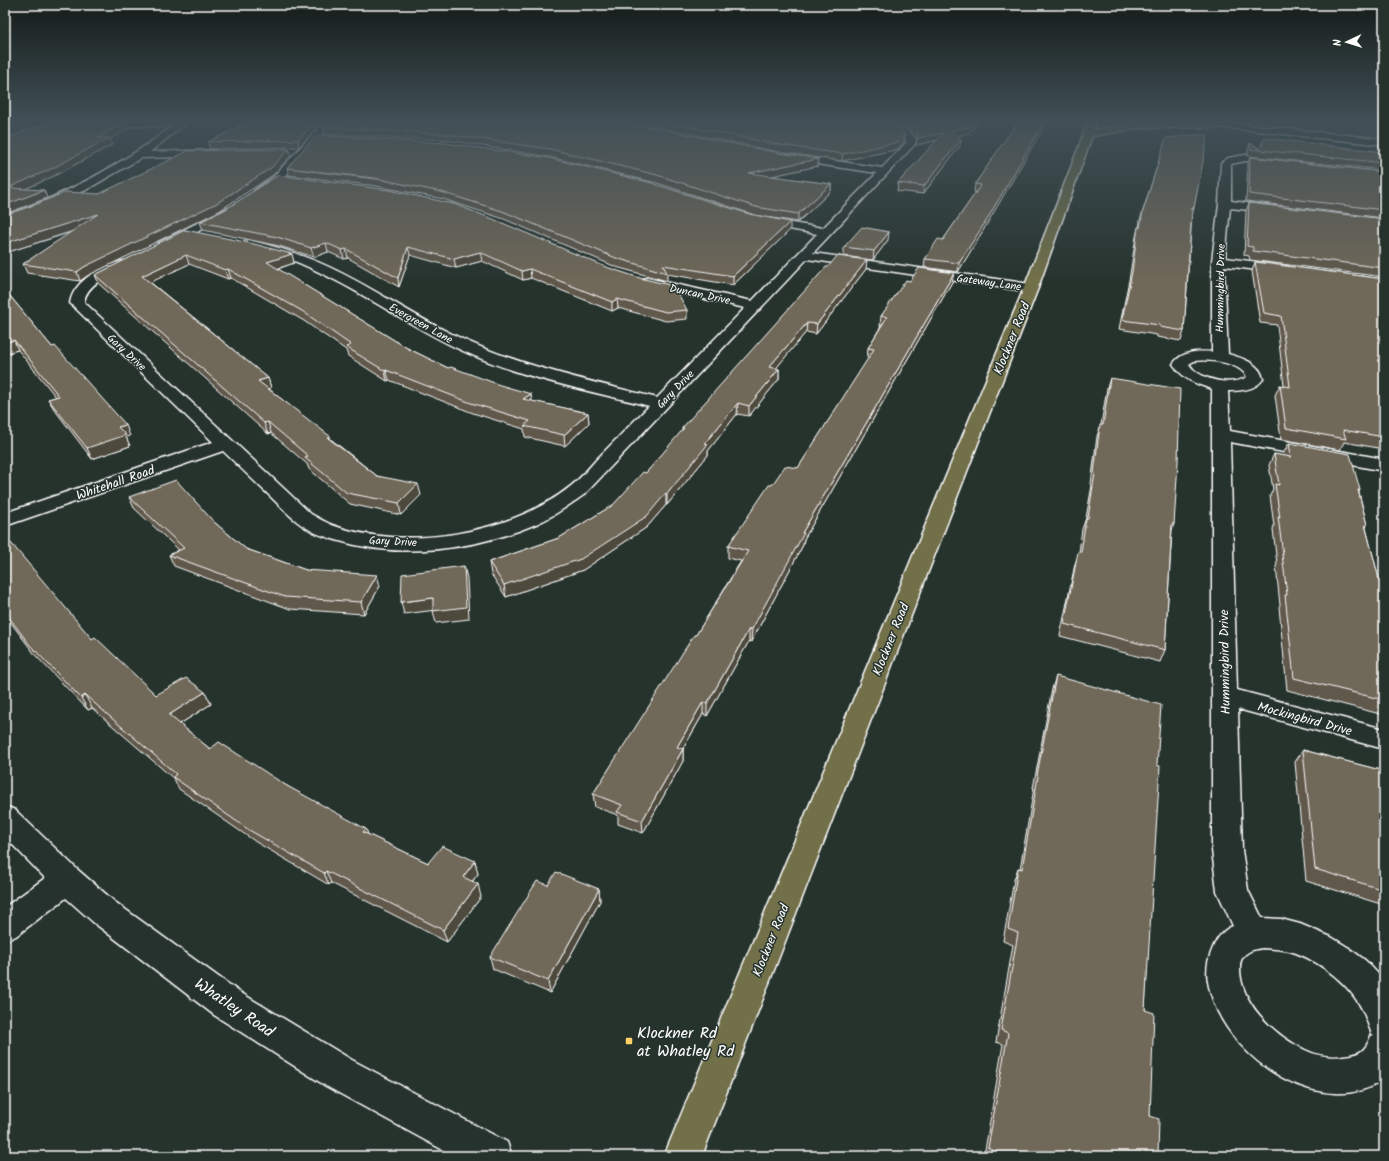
<svg xmlns="http://www.w3.org/2000/svg" width="1389" height="1161" font-family="Kalam,sans-serif">
	<style>
		.built { fill: #3c433a }
		.lines { fill: none; stroke-linecap: round; stroke-linejoin: round }
		.minor-casing { stroke: #fff; stroke-width: 3 }
		.major-casing { stroke: #fff; stroke-width: 3 }
		.minor { fill: #26332d; fill-rule: evenodd }
		.major { fill: #726f4a; fill-rule: evenodd }
		.wall { fill: #60594c; stroke: #fff }
		.shaded-wall { fill: #4e493e; stroke: #fff }
		.building { fill: #706858; stroke: #fff }
		.poi-dot { fill: #ffd166; stroke: #26332d; stroke-width: 1.5 }
		.labels { text-anchor: middle; stroke-width: 3; stroke-linejoin: round; paint-order: stroke }
		.far-street-label { font-size: 11px; fill: #fff; stroke: #26332d }
		.street-label { font-size: 13px; fill: #fff; stroke: #26332d }
		.near-street-label { font-size: 16px; fill: #fff; stroke: #26332d }
		.near-poi-label { font-size: 16px; fill: #fff; stroke: #26332d; text-anchor: start }
	</style>
	<rect width="100%" height="100%" fill="#26332d"/>
	<filter id="ink" filterUnits="userSpaceOnUse"><feTurbulence type="fractalNoise" baseFrequency=".025" numOctaves="2"/><feDisplacementMap in="SourceGraphic" scale="8" xChannelSelector="R" yChannelSelector="G"/><feConvolveMatrix kernelMatrix="1 2 1 2 8 2 1 2 1" color-interpolation-filters="sRGB"/></filter>
	<g filter="url(#ink)">
		<path class="built" d="M 1216,120 L 1384,120 L 1384,140 Z"/>
		<g class="lines">
			<defs>
				<path id="minor" d="M 45,120 L 190,120 L 150,152 L 214,150 L 219,153 L 214,156 L 141,158 L 86,190 L 40,211 L 5,223 L 5,216 C 69,193 119,166 173,126 L 110,126 L 49,123 Z
					M 326,120 L 334,120 C 324,134 270,199 254,195 L 253,193 L 254,191 L 274,176 Z
					M 868,120 C 886,118 906,123 916,140 L 915,144 L 813,253 L 1031,284 L 1036,285 L 1038,288 L 1036,291 L 1031,292 L 807,259 L 585,494 C 569,505 553,517 536,524 C 475,550 400,560 336,540 C 327,537 318,535 310,530 C 295,522 283,509 271,497 C 255,482 239,466 223,451 L 5,526 L 5,513 L 213,442 L 70,303 C 74,280 102,266 123,261 L 128,262 L 129,265 L 128,268 C 111,275 87,282 84,302 L 311,514 C 318,518 325,522 332,525 C 404,552 512,534 571,486 C 580,479 588,469 596,460 C 614,442 631,424 649,406 C 587,390 521,378 463,351 C 406,325 355,286 297,262 C 280,255 262,251 245,247 L 243,244 L 245,241 L 249,240 C 277,247 303,255 329,267 C 372,287 410,314 452,334 C 517,366 587,380 657,398 L 745,308 L 642,285 L 640,282 L 642,279 L 647,278 L 752,301 L 817,234 L 756,223 L 754,221 L 756,219 L 760,218 L 823,228 L 877,173 L 789,160 L 784,157 L 789,154 L 882,168 L 906,143 L 906,140 C 899,126 883,125 869,122 Z
					M 1178,120 L 1202,120 L 1384,139 L 1384,145 L 1182,123 Z
					M 1245,155 L 1279,160 L 1284,163 L 1279,166 L 1245,161 L 1231,164 L 1231,201 L 1278,207 L 1284,210 L 1278,213 L 1230,208 L 1225,258 L 1283,265 L 1288,266 L 1289,269 L 1288,272 L 1283,273 L 1224,266 L 1228,354 C 1242,358 1260,363 1263,379 C 1256,390 1240,391 1228,391 L 1230,431 L 1384,459 L 1384,471 L 1230,442 L 1237,690 L 1384,729 L 1384,749 L 1238,709 L 1242,850 L 1248,890 L 1262,918 L 1281,919 L 1300,924 L 1331,937 L 1349,948 L 1366,961 L 1380,976 L 1384,982 L 1384,1080 C 1322,1120 1235,1062 1213,1000 C 1207,983 1204,968 1212,950 C 1216,940 1222,930 1233,926 L 1217,891 L 1212,850 L 1212,389 C 1195,384 1183,379 1173,364 C 1182,351 1197,351 1212,352 L 1212,261 L 1219,204 L 1221,163 L 1228,158 ZM 1194,361 C 1209,359 1240,362 1247,377 C 1231,387 1199,380 1189,364 ZM 1263,948 C 1274,949 1286,949 1296,953 C 1323,963 1351,986 1363,1011 C 1366,1018 1369,1027 1372,1034 L 1374,1035 L 1371,1036 C 1365,1052 1360,1054 1344,1056 C 1332,1058 1317,1056 1305,1050 C 1275,1036 1239,1003 1240,967 C 1240,954 1251,949 1263,948 Z
					M 228,208 L 234,211 L 232,213 L 167,248 L 159,248 L 157,245 L 159,242 Z
					M 5,806 L 15,810 L 78,870 L 115,902 L 238,991 L 352,1060 L 507,1142 L 512,1156 L 454,1156 L 326,1086 L 214,1015 L 93,922 L 66,898 L 16,936 L 5,941 L 5,907 L 45,878 L 5,837 Z"/>
				<path id="major" d="M 1088,120 L 1096,120 L 1093,130 L 1139,122 L 1219,121 L 1223,124 L 1219,127 L 1139,128 L 1092,136 L 1038,288 L 702,1156 L 664,1156 L 1024,288 L 1078,149 Z"/>
			</defs>
			<use href="#minor" class="minor-casing"/>
			<use href="#major" class="major-casing"/>
			<use href="#minor" class="minor"/>
			<use href="#major" class="major"/>
		</g>
		<path class="wall" d="M 245,120 L 324,120 L 299,147 L 210,149 L 208,142 L 247,123 Z
			M 330,120 L 818,166 L 771,176 L 831,184 L 831,191 L 798,222 L 755,215 L 657,183 L 550,157 L 446,140 L 325,134 L 323,127 Z
			M 623,120 L 881,120 L 904,140 L 898,149 L 842,161 L 779,152 Z
			M 889,120 L 980,120 L 969,133 L 957,136 L 960,146 L 923,194 L 897,191 L 898,183 L 936,141 L 916,145 L 917,139 L 908,128 Z
			M 1019,120 L 984,229 L 958,272 L 924,267 L 925,259 L 943,240 L 976,192 L 974,192 L 975,184 Z
			M 1166,138 L 1194,208 L 1192,216 L 1184,331 L 1181,341 L 1157,337 L 1157,335 L 1119,329 L 1129,280 L 1136,236 L 1138,227 L 1139,227 L 1140,220 Z
			M 1250,143 L 1260,149 L 1384,152 L 1384,170 L 1248,156 L 1248,150 Z
			M 291,156 L 273,175 L 219,211 L 87,276 L 80,281 L 27,273 L 23,264 L 72,232 L 5,253 L 99,194 Z
			M 1250,157 L 1384,172 L 1384,218 L 1246,201 L 1248,164 Z
			M 287,168 L 790,230 L 733,285 L 667,274 L 667,281 L 616,267 L 504,219 L 443,199 L 376,186 L 289,175 Z
			M 278,175 L 687,310 L 687,319 L 666,321 L 618,308 L 612,311 L 531,278 L 523,280 L 482,261 L 456,268 L 410,255 L 399,287 L 348,258 L 344,259 L 328,252 L 314,257 L 279,246 L 203,230 L 200,222 L 226,209 Z
			M 1249,203 L 1384,219 L 1384,277 L 1250,260 L 1249,256 L 1244,255 L 1246,211 Z
			M 185,230 L 292,254 L 294,263 L 278,269 L 407,348 L 448,368 L 531,401 L 588,413 L 589,423 L 565,446 L 525,437 L 524,429 L 473,413 L 389,380 L 387,381 L 348,356 L 346,350 L 304,321 L 231,278 L 228,279 L 189,264 L 150,282 L 268,378 L 271,388 L 269,389 L 332,440 L 377,476 L 421,495 L 401,515 L 350,504 L 309,469 L 307,464 L 271,433 L 268,434 L 99,284 L 95,275 Z
			M 888,240 L 873,260 L 844,256 L 844,247 Z
			M 1255,262 L 1384,279 L 1384,449 L 1344,442 L 1340,450 L 1281,439 L 1275,395 L 1280,385 L 1284,386 L 1277,325 L 1260,323 L 1252,271 Z
			M 866,269 L 816,334 L 806,332 L 776,368 L 779,369 L 779,379 L 749,416 L 737,414 L 708,451 L 708,455 L 667,505 L 666,505 L 647,527 L 583,570 L 506,597 L 491,574 L 489,562 L 559,538 L 613,505 L 646,473 L 682,432 L 682,428 Z
			M 910,281 L 952,282 L 804,539 L 803,545 L 751,642 L 749,641 L 707,716 L 703,714 L 683,749 L 683,761 L 643,833 L 618,824 L 618,815 L 595,807 L 593,794 L 696,635 L 741,561 L 728,558 L 728,546 L 772,485 L 798,468 L 869,358 L 867,357 L 868,348 L 881,326 L 880,326 L 881,316 Z
			M 5,290 L 52,347 L 130,436 L 126,437 L 130,446 L 92,459 L 54,409 L 48,399 L 56,397 L 18,350 L 6,353 L 5,352 Z
			M 1110,378 L 1174,524 L 1172,530 L 1165,650 L 1160,662 L 1060,636 L 1075,564 L 1079,552 L 1082,529 L 1086,518 L 1092,485 L 1091,484 L 1097,436 L 1101,425 L 1107,388 Z
			M 1289,443 L 1360,490 L 1359,492 L 1367,525 L 1366,528 L 1384,598 L 1384,715 L 1287,690 L 1279,607 L 1280,605 L 1276,566 L 1277,564 L 1273,529 L 1274,526 L 1270,496 L 1273,489 L 1269,465 L 1274,454 L 1284,456 L 1283,454 Z
			M 129,497 L 214,522 L 246,549 L 306,570 L 380,586 L 364,614 L 290,609 L 174,566 L 169,555 L 179,550 L 134,508 Z
			M 5,545 L 92,639 L 156,695 L 205,692 L 211,704 L 180,724 L 210,749 L 287,786 L 369,835 L 428,863 L 475,861 L 478,874 L 472,882 L 481,897 L 447,942 L 331,883 L 329,885 L 256,842 L 179,789 L 174,779 L 92,708 L 88,710 L 36,656 L 5,615 Z
			M 1056,676 L 1157,765 L 1145,1010 L 1150,1116 L 1158,1156 L 984,1156 L 1003,1044 L 996,1042 L 1013,945 L 1003,941 L 1014,880 L 1018,868 L 1020,869 L 1034,788 L 1033,788 L 1052,689 Z
			M 1303,750 L 1384,771 L 1384,905 L 1306,881 L 1295,762 Z
			M 599,889 L 600,901 L 550,993 L 493,969 L 490,957 Z"/>
		<path class="shaded-wall" d="M 317,120 L 324,120 L 299,147 L 298,140 Z
			M 976,120 L 980,120 L 969,133 L 950,138 L 951,131 Z
			M 1045,120 L 1048,120 L 984,229 L 958,272 L 959,263 Z
			M 126,121 L 129,128 L 110,139 L 112,145 L 54,176 L 12,195 L 8,188 L 98,138 Z
			M 943,133 L 942,139 L 916,145 L 917,138 Z
			M 905,134 L 904,140 L 898,149 L 842,161 L 843,154 Z
			M 961,139 L 960,146 L 923,194 L 924,186 Z
			M 289,149 L 291,156 L 273,175 L 219,211 L 87,276 L 80,281 L 77,272 L 84,267 Z
			M 818,159 L 818,166 L 749,181 L 749,173 Z
			M 831,184 L 831,191 L 798,222 L 798,214 Z
			M 44,190 L 47,198 L 5,214 L 5,205 Z
			M 98,214 L 101,222 L 5,253 L 5,243 Z
			M 790,222 L 790,230 L 733,285 L 733,276 Z
			M 889,232 L 888,240 L 873,260 L 874,251 Z
			M 326,243 L 328,252 L 314,257 L 311,248 Z
			M 408,247 L 410,255 L 399,287 L 398,278 Z
			M 346,249 L 348,258 L 344,259 L 342,250 Z
			M 480,252 L 482,261 L 456,268 L 454,259 Z
			M 292,254 L 294,263 L 270,271 L 267,262 Z
			M 186,255 L 189,264 L 145,285 L 142,276 Z
			M 867,260 L 866,269 L 816,334 L 817,324 Z
			M 228,269 L 231,278 L 228,279 L 225,270 Z
			M 530,269 L 531,278 L 523,280 L 522,271 Z
			M 954,273 L 952,282 L 804,539 L 803,545 L 751,642 L 752,629 L 802,533 Z
			M 617,299 L 618,308 L 612,311 L 612,302 Z
			M 807,323 L 806,332 L 769,377 L 769,367 Z
			M 14,340 L 18,350 L 6,353 L 5,351 L 5,343 Z
			M 779,369 L 779,379 L 749,416 L 749,406 Z
			M 386,370 L 389,380 L 387,381 L 385,371 Z
			M 268,378 L 271,388 L 262,391 L 258,381 Z
			M 531,394 L 532,404 L 523,399 Z
			M 738,403 L 737,414 L 708,451 L 708,455 L 667,505 L 667,494 L 705,443 Z
			M 588,413 L 589,423 L 565,446 L 564,435 Z
			M 268,422 L 271,433 L 268,434 L 264,423 Z
			M 126,425 L 130,436 L 126,437 L 130,446 L 92,459 L 87,448 L 118,427 Z
			M 418,484 L 421,495 L 401,515 L 399,503 Z
			M 666,493 L 666,505 L 647,527 L 583,570 L 506,597 L 504,585 Z
			M 464,566 L 467,578 L 469,619 L 436,623 L 433,611 Z
			M 377,575 L 380,586 L 364,614 L 361,602 Z
			M 433,598 L 436,610 L 404,614 L 401,602 Z
			M 749,629 L 749,641 L 707,716 L 707,704 Z
			M 205,692 L 211,704 L 175,727 L 169,715 Z
			M 85,695 L 92,708 L 88,710 L 81,698 Z
			M 703,702 L 703,714 L 677,759 L 677,747 Z
			M 683,749 L 683,761 L 643,833 L 642,821 Z
			M 366,829 L 371,841 L 363,832 Z
			M 475,861 L 478,874 L 466,889 L 463,877 Z
			M 326,871 L 331,883 L 329,885 L 324,873 Z
			M 478,884 L 481,897 L 447,942 L 443,930 Z
			M 599,889 L 600,901 L 550,993 L 548,981 Z
			M 5,1122 L 9,1125 L 5,1129 Z"/>
		<path class="building" d="M 58,120 L 96,120 L 126,121 L 98,138 L 109,138 L 51,169 L 8,188 L 44,190 L 5,205 L 5,138 Z
			M 246,120 L 317,120 L 298,140 L 208,142 L 248,123 Z
			M 330,120 L 615,120 L 779,153 L 818,159 L 749,173 L 831,184 L 798,214 L 756,207 L 657,175 L 550,149 L 445,134 L 323,127 Z
			M 655,120 L 881,120 L 890,122 L 899,126 L 905,134 L 899,142 L 843,154 L 780,145 Z
			M 904,120 L 976,120 L 970,127 L 951,131 L 961,139 L 924,186 L 898,183 L 943,133 L 917,138 L 918,132 L 909,122 Z
			M 1019,120 L 1045,120 L 986,221 L 959,263 L 925,259 L 938,239 L 943,240 L 981,185 L 975,184 Z
			M 316,135 L 445,143 L 549,158 L 648,182 L 749,214 L 790,222 L 733,276 L 663,265 L 667,273 L 616,258 L 502,211 L 441,192 L 374,178 L 287,168 Z
			M 1191,135 L 1208,135 L 1194,208 L 1192,208 L 1184,331 L 1160,327 L 1160,325 L 1122,320 L 1132,272 L 1138,227 L 1140,228 L 1143,211 L 1166,138 Z
			M 1264,138 L 1384,152 L 1384,163 L 1250,149 L 1250,143 L 1260,149 Z
			M 289,149 L 271,168 L 217,203 L 84,267 L 77,272 L 23,264 L 98,214 L 5,243 L 5,215 L 37,204 L 66,192 L 99,194 L 188,151 Z
			M 1250,157 L 1384,172 L 1384,210 L 1249,194 Z
			M 278,175 L 389,190 L 454,204 L 493,219 L 606,267 L 640,278 L 674,286 L 687,310 L 666,312 L 617,299 L 612,302 L 530,269 L 522,271 L 480,252 L 454,259 L 408,247 L 398,278 L 346,249 L 342,250 L 326,243 L 311,248 L 277,237 L 200,222 L 226,209 Z
			M 1249,203 L 1384,219 L 1384,268 L 1253,251 L 1253,247 L 1247,246 Z
			M 862,227 L 889,232 L 874,251 L 844,247 Z
			M 185,230 L 250,243 L 292,254 L 267,262 L 407,348 L 448,368 L 451,367 L 500,385 L 531,394 L 523,399 L 588,413 L 564,435 L 524,426 L 530,421 L 471,403 L 386,370 L 385,371 L 346,347 L 351,345 L 302,311 L 228,269 L 225,270 L 186,255 L 142,276 L 268,378 L 258,381 L 331,437 L 328,438 L 377,476 L 418,484 L 399,503 L 347,493 L 305,458 L 308,456 L 268,422 L 264,423 L 95,275 Z
			M 837,256 L 867,260 L 817,324 L 807,323 L 769,367 L 779,369 L 749,406 L 738,403 L 705,443 L 708,444 L 667,494 L 666,493 L 647,516 L 581,559 L 504,585 L 489,562 L 559,538 L 613,505 L 643,472 L 646,473 L 684,428 L 682,428 L 826,267 L 828,267 Z
			M 1255,262 L 1384,279 L 1384,437 L 1343,430 L 1346,439 L 1286,428 L 1280,385 L 1290,387 L 1281,316 L 1264,313 Z
			M 919,268 L 954,273 L 802,533 L 804,533 L 752,629 L 749,629 L 707,704 L 703,702 L 677,747 L 683,749 L 642,821 L 617,812 L 622,805 L 593,794 L 694,635 L 696,635 L 748,551 L 728,546 L 769,485 L 772,485 L 785,466 L 798,468 L 874,349 L 868,348 L 887,317 L 881,316 L 906,280 L 910,281 Z
			M 5,290 L 52,347 L 55,346 L 73,366 L 126,425 L 118,427 L 126,435 L 87,448 L 48,399 L 59,396 L 14,340 L 5,343 Z
			M 1110,378 L 1180,389 L 1178,462 L 1174,524 L 1172,524 L 1165,650 L 1064,624 L 1078,552 L 1081,552 L 1086,518 L 1088,518 L 1095,473 L 1094,473 L 1100,425 L 1103,425 Z
			M 1289,443 L 1350,454 L 1360,490 L 1358,490 L 1367,525 L 1365,525 L 1384,598 L 1384,700 L 1294,678 L 1285,595 L 1287,595 L 1282,554 L 1283,555 L 1278,517 L 1280,518 L 1275,484 L 1279,485 L 1274,454 L 1291,457 Z
			M 176,480 L 214,522 L 246,549 L 306,570 L 377,575 L 361,602 L 285,597 L 169,555 L 184,548 L 129,497 Z
			M 11,543 L 92,639 L 95,637 L 156,695 L 186,678 L 205,692 L 169,715 L 210,749 L 219,742 L 287,786 L 366,829 L 363,832 L 428,863 L 442,846 L 475,861 L 463,877 L 478,884 L 443,930 L 326,871 L 324,873 L 249,830 L 173,777 L 176,774 L 85,695 L 81,698 L 29,644 L 5,612 L 5,545 Z
			M 464,566 L 466,607 L 433,611 L 433,598 L 401,602 L 402,574 Z
			M 1056,676 L 1161,705 L 1157,765 L 1160,766 L 1145,1010 L 1154,1013 L 1150,1116 L 1159,1119 L 1158,1156 L 1006,1156 L 988,1148 L 1008,1033 L 1001,1030 L 1018,933 L 1008,929 L 1018,868 L 1022,869 L 1038,776 L 1037,775 Z
			M 1303,750 L 1384,771 L 1384,890 L 1315,869 Z
			M 556,872 L 599,889 L 548,981 L 490,957 L 537,881 L 548,885 Z"/>
	</g>
	<linearGradient id="sky" x2="0" y2="1"><stop stop-color="#151c19"/><stop offset="0.43" stop-color="#415057"/><stop offset="1" stop-color="#415057" stop-opacity="0"/></linearGradient>
	<rect width="1389" height="282" fill="url(#sky)"/>
	<rect class="poi-dot" x="625" y="1037" width="8" height="8" rx="2"/>
	<g class="labels">
		<g class="far-street-label">
			<text transform="translate(989 282) rotate(8)" y="4">Gateway Lane</text>
			<text transform="translate(1220 288) rotate(-89)" y="4">Hummingbird Drive</text>
			<text transform="translate(700 294) rotate(12)" y="4">Duncan Drive</text>
			<text transform="translate(421 323) rotate(29)" y="4">Evergreen Lane</text>
			<text transform="translate(127 352) rotate(43)" y="4">Gary Drive</text>
			<text transform="translate(675 389) rotate(-46)" y="4">Gary Drive</text>
			<text transform="translate(393 541) rotate(3)" y="4">Gary Drive</text>
		</g>
		<g class="street-label">
			<text transform="translate(1011 338) rotate(-68)" y="5">Klockner Road</text>
			<text transform="translate(115 482) rotate(-19)" y="5">Whitehall Road</text>
			<text transform="translate(890 639) rotate(-68)" y="5">Klockner Road</text>
			<text transform="translate(1224 662) rotate(-91)" y="5">Hummingbird Drive</text>
			<text transform="translate(1305 718) rotate(15)" y="5">Mockingbird Drive</text>
			<text transform="translate(770 940) rotate(-68)" y="5">Klockner Road</text>
		</g>
		<g class="near-street-label">
			<text transform="translate(235 1007) rotate(34)" y="6">Whatley Road</text>
		</g>
		<g class="near-poi-label">
			<text x="637" y="1038">Klockner Rd<tspan x="637" dy="18">at Whatley Rd</tspan></text>
		</g>
	</g>
	<rect width="1389" height="1161" fill="none" stroke="#26332d" stroke-width="20"/>
	<rect x="10" y="10" width="1369" height="1141" fill="none" stroke="#fff" stroke-width="1.5" filter="url(#ink)"/>
	<g transform="translate(1347 42) rotate(266)" stroke="#26332d" stroke-width="3" paint-order="stroke">
	<path d="M0-3L7 15L0 10L-7 15Z" fill="#ffffff"/>
	<text y="-6" font-size="11" font-weight="bold" text-anchor="middle" fill="#ffffff">N</text>
	</g>
</svg>
